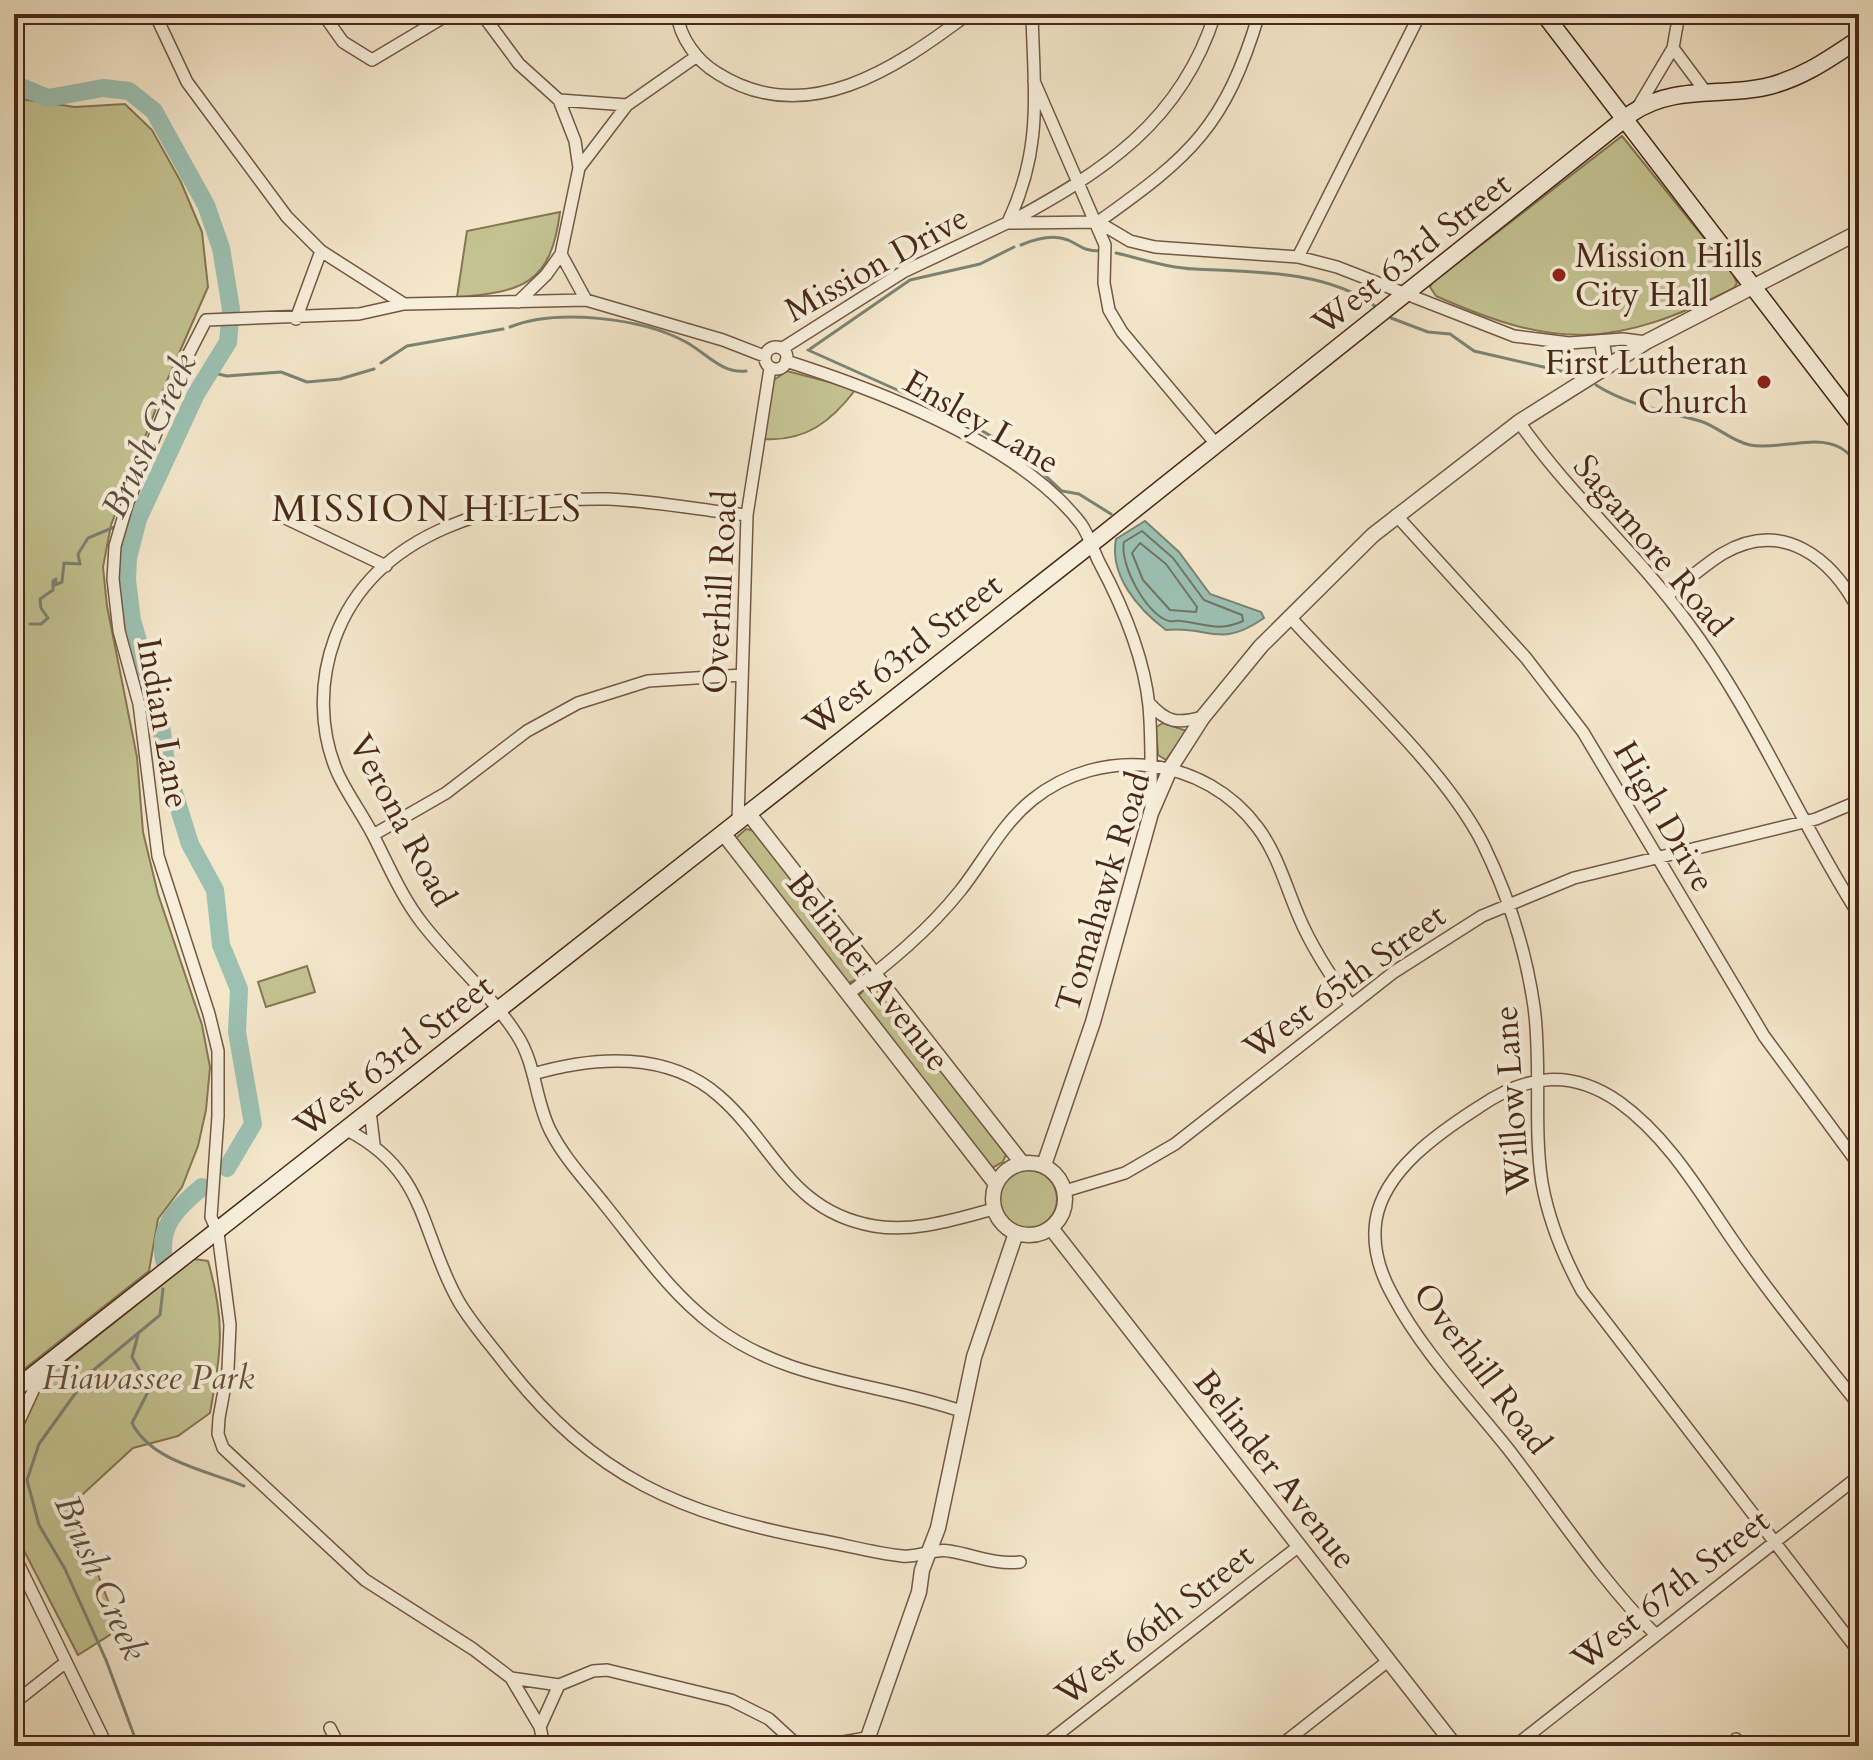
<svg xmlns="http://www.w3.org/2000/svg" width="1873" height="1760" font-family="Cardo,serif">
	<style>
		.green { fill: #c3c391; stroke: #867654; stroke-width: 2 }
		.water { fill: #9cc0b2; stroke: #7b8374; stroke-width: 2 }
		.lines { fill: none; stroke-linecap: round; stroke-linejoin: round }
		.shore { stroke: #727464; stroke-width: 2 }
		.stream { stroke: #7b8374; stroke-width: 3 }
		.river { stroke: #9cc0b2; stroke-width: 18 }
		.minor-casing { stroke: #745844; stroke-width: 14 }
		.tertiary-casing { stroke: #745844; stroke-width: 17 }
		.secondary-casing { stroke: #492817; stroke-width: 19 }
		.minor { stroke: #f7efdc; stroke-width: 11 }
		.tertiary { stroke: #f7efdc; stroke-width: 14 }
		.secondary { stroke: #f7efdc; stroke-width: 16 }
		.poi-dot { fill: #8f2418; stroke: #f7efdc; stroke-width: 3 }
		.labels { text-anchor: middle; stroke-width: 8; stroke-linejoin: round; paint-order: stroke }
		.street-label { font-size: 34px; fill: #492817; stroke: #f7efdc }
		.poi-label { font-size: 34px; fill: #492817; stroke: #f7efdc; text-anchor: start }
		.park-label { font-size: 34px; font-style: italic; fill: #684f36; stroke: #f7efdc }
		.water-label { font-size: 36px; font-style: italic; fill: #5e4e3e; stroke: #f7efdc }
		.quarter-label { font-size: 38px; letter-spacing: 2px; fill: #492817; stroke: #f7efdc }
	</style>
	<rect width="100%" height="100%" fill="#f3e6c9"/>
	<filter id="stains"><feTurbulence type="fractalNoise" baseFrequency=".0025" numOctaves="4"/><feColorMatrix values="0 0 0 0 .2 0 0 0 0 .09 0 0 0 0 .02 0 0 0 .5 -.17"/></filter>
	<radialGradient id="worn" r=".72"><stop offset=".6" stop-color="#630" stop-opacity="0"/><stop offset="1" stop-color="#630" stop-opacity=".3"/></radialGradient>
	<path class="green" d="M 14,98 L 75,107 L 125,104 L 152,130 L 181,182 L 202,232 L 208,287 L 166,383 L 111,525 L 103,567 L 107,606 L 137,757 L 143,832 L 158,894 L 202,1025 L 210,1067 L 206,1110 L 198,1146 L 182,1187 L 158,1219 L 149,1271 L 14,1377 Z
		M 1622,136 L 1733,274 L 1737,283 L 1734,288 C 1615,348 1557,350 1436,296 L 1430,287 L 1433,282 Z
		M 560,212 C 551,284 523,292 457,297 L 467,231 Z
		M 787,371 L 856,389 C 831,422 805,442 763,439 L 771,387 L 774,380 Z
		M 1163,723 L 1187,731 L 1166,760 L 1158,755 L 1156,727 Z
		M 746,829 L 755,831 L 862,970 L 857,979 L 847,984 L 736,838 Z
		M 307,966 L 315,992 L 266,1007 L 258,982 Z
		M 875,986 L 1006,1154 L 1003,1162 L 992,1168 L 857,997 L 867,987 Z
		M999 1199a29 29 0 1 1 58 0a29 29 0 1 1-58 0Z
		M 194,1259 L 208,1261 C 226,1324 221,1350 210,1413 L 178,1436 L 133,1448 L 71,1505 L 119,1629 L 78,1655 L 19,1541 L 14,1501 L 14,1441 L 42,1380 Z"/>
	<path class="water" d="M 1145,521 L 1179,552 L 1210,594 L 1261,612 L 1264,618 C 1218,650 1209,625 1166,630 C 1138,609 1109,575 1116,539 Z"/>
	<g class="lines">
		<path class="shore" d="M 1142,531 L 1173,558 L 1204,600 L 1242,615 L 1243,621 C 1220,632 1205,624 1181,621 C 1177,620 1173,622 1169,621 C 1146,615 1119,563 1124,542 Z
			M 1140,543 L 1166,564 L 1197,607 L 1196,612 L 1170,610 L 1143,580 L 1132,553 Z"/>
		<path class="stream" d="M 1021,245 C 1035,239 1053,234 1068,240 C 1081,246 1084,251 1099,251
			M 1116,253 C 1142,259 1168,268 1195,269 C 1253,272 1326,270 1375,306
			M 1391,318 L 1428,332 L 1450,334 L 1474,351 L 1574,374
			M 510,327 C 556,308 642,318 686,342 C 706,353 722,374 746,371
			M 810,349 L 910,280 L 980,264 L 1014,247
			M 808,350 L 913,397 L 946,401 L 979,429 L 1023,455 L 1062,491 L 1079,494 L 1111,514
			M 381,363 L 407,346 L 503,329
			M 209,372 L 227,376 L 281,372 L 307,382 L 340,379 L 374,369
			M 1596,385 C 1627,405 1665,411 1700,421 C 1717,426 1731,441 1750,445 C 1787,452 1839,422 1859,470
			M 124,524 L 138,519
			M 30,624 L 41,624 L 48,618 L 41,608 L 40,599 L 53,590 L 53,581 L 56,579 L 55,585 L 62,582 L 64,563 L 80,564 L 78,554 L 88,538 L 117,526
			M 138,1335 L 132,1357 L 150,1388 L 132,1423 C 152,1462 206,1470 244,1486
			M 138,1746 L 106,1660 L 65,1569 L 39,1525 L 27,1480 L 39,1444 L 90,1373 L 160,1315 L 163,1289"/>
		<path class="river" d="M 14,84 L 48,98 L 103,88 L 129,91 L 154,111 L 206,205 L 221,248 L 231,309 L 228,342 L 196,394 L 138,519 L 128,558 L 127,580 L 132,620 L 160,718 L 167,770 L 190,844 L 215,890 L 221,945 L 239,989 L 237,1032 L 253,1124 L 227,1168
			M 164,1260 C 158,1225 177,1208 202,1187"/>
		<defs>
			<path id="minor" d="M 155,14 L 187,82 L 287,217 L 321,251 L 404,304 L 586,300 L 723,340 L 764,356
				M 323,14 L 343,42 L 372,60 L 449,14
				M 482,14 L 519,64 L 559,100 L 627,105
				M 677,14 C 680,38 697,61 717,73 C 806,130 896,68 968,14
				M 1673,48 L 1705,91
				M 1034,81 L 1105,245 L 1104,283 L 1109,310 L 1122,332 L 1216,444
				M 559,100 L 575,141 L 579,168
				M 1638,107 L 1673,48 L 1679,14
				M 1008,222 C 1043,148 1034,94 1032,14
				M 1098,222 C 1191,156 1225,127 1259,14
				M 1008,223 C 1103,172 1181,122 1215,14
				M 1298,257 L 1420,14
				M 586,300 L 561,254 L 579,168 L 627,105 L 697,56
				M 518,302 L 546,275 L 561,254
				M 404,304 L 359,314 L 206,320 L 185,361 L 127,505 L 115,546 L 113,579 L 119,631 L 139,704 L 158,856 L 209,1014 L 218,1051 L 218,1116 L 211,1217 L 218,1233 L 230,1325 L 228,1369 L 219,1418 L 218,1434 L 223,1448 L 365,1580 L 473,1649 L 511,1678 L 540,1727 L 544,1746
				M 296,319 L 321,251
				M765 358a11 11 0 1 1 22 0a11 11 0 1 1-22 0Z
				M 783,348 L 903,272 L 1007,223 L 1098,222 L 1130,241 L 1155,247 L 1298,257 L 1337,267 L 1514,336 L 1569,343 L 1623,339 L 1646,342
				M 786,361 C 880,391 1020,444 1081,524 C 1089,535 1093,550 1099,562 C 1122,605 1144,657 1149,706 C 1152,740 1151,775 1151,809
				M 1519,422 C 1569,494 1635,551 1687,622 C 1755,713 1798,820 1859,915
				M 747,515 C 701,510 655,501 608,499 C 504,497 375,529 335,638 C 319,681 319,731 338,774 C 348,795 362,814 373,835 C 388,864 401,896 422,923 C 452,962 490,993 517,1035 C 536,1064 535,1100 550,1130 C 564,1158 586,1181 605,1205 C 639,1247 670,1293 714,1326 C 787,1382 877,1382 961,1411
				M 1396,515 L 1526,658 L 1583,732 L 1764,1036 L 1859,1165
				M 281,516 L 386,566
				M 1667,596 C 1685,582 1703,566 1722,554 C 1782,518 1832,558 1859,611
				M 1290,617 C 1349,683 1444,767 1483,844 C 1508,895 1526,951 1534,1007 C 1542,1065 1533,1125 1542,1183 C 1549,1222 1563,1256 1582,1291 L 1859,1652
				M 1149,703 C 1167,723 1177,724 1203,717
				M 738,821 L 747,515 L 770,368
				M 373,835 L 446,793 L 527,731 L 578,703 L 648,681 L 742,675
				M 848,994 C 889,963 928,931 960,891 C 984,861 1001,825 1032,800 C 1101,744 1205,756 1258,828 C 1278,855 1286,887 1299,917 C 1312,948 1332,977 1351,1006
				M 533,1074 C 595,1056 668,1051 719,1096 C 775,1145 789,1211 874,1226 C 914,1233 955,1219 994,1209
				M 370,1111 L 374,1144
				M 347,1130 C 428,1171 420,1234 459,1302 C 472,1324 490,1344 506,1365 C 595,1478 680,1514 818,1540 C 846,1545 874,1553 902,1556 C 917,1558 934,1548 949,1551 C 975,1555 994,1565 1020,1562
				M 1065,1191 L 1125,1173 L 1175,1144 L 1394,972 L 1482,916 L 1574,878 L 1816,819 L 1859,801
				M 14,1432 L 42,1371
				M 14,1555 L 107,1746
				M 1656,1635 C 1602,1582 1556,1511 1509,1450 C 1470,1401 1422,1351 1393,1296 C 1380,1273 1372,1246 1376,1220 C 1384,1170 1440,1132 1479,1107 C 1526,1075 1570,1068 1619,1102 C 1672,1140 1704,1200 1741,1252 C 1778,1305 1819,1355 1859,1405
				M 511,1678 L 559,1685
				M 14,1703 L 66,1662
				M 540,1727 L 559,1685 L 593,1671 L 607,1670 L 731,1700 L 769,1719 L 794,1742 L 821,1746 L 866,1738 L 871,1746
				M 330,1728 L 339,1746
				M 1736,1739 L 1742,1746
				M 1043,1746 L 1299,1546
				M 1280,1746 L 1388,1661
				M 1515,1746 L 1859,1476"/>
			<path id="tertiary" d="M 1602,342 L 1606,367
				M 749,814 L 1022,1163
				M 723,833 L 996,1184
				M993 1199a36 36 0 1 1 72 0a36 36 0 1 1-72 0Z
				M 1044,1165 L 1093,1022 L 1151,813 L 1171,767 L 1203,717 L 1261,646 L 1373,535 L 1519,422 L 1646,342 L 1859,232
				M 1051,1228 L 1455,1746
				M 865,1746 L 919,1592 L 922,1570 L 938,1528 L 974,1357 L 1016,1233"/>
			<path id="secondary" d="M 1544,14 L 1859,425
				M 14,1390 L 1090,545 L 1632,113 C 1673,85 1719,97 1765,87 C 1801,79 1829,59 1859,39"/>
		</defs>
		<use href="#minor" class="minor-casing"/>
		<use href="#tertiary" class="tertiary-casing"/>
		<use href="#secondary" class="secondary-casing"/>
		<use href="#minor" class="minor"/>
		<use href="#tertiary" class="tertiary"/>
		<use href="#secondary" class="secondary"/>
	</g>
	<g class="poi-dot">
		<circle cx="1559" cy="275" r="8"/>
		<circle cx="1764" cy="382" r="8"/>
	</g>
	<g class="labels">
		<g class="street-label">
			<text transform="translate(1411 253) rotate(-38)" y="12">West 63rd Street</text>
			<text transform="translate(876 263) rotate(-29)" y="12">Mission Drive</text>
			<text transform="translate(982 421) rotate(30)" y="12">Ensley Lane</text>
			<text transform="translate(1653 545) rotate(50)" y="12">Sagamore Road</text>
			<text transform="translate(719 592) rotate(-87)" y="12">Overhill Road</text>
			<text transform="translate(902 654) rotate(-38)" y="12">West 63rd Street</text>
			<text transform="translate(164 723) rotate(80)" y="12">Indian Lane</text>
			<text transform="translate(1665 816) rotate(60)" y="12">High Drive</text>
			<text transform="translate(403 820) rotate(62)" y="12">Verona Road</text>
			<text transform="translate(1102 892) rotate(-73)" y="12">Tomahawk Road</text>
			<text transform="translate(869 971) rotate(52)" y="12">Belinder Avenue</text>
			<text transform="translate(1344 981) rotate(-36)" y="12">West 65th Street</text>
			<text transform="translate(393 1055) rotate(-38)" y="12">West 63rd Street</text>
			<text transform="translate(1511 1100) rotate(-94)" y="12">Willow Lane</text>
			<text transform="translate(1483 1368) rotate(53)" y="12">Overhill Road</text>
			<text transform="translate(1276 1469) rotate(52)" y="12">Belinder Avenue</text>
			<text transform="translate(1670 1589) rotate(-38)" y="12">West 67th Street</text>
			<text transform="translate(1154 1624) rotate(-38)" y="12">West 66th Street</text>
		</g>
		<g class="poi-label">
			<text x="1575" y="267">Mission Hills<tspan x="1575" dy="39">City Hall</tspan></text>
			<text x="1748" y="374" text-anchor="end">First Lutheran<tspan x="1748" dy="39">Church</tspan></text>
		</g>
		<g class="park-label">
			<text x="148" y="1389">Hiawassee Park</text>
		</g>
		<g class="water-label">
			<text transform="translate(148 435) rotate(-65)" y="13">Brush Creek</text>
			<text transform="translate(102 1577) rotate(66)" y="13">Brush Creek</text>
		</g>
		<g class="quarter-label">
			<text x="427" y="521">MISSION HILLS</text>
		</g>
	</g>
	<rect width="1873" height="1760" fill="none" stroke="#f3e6c9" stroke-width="48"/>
	<rect x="16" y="16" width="1841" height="1728" fill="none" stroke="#492817" stroke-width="4"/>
	<rect x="24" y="24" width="1825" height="1712" fill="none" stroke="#492817" stroke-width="2"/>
	<rect width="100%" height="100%" filter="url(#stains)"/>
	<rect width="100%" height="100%" fill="url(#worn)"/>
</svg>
